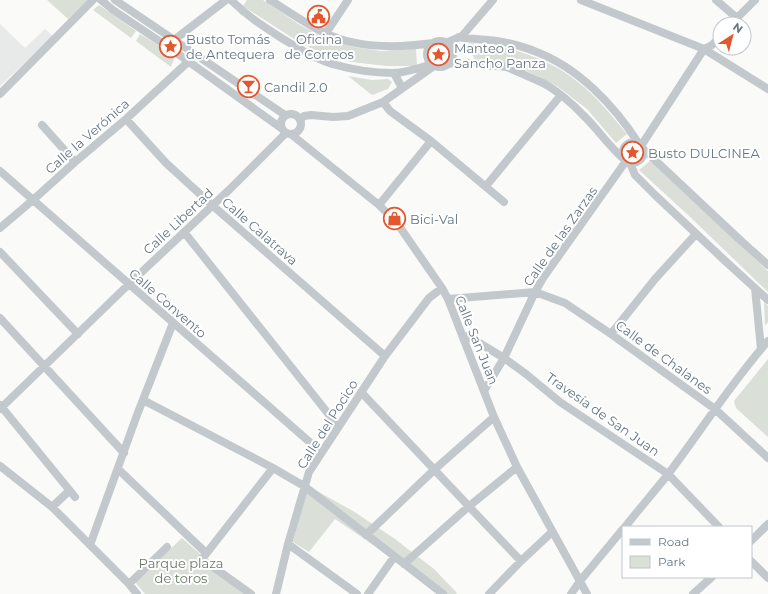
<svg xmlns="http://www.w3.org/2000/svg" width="768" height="594" font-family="Montserrat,sans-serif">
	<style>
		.built { fill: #e8e9e9 }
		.green { fill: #dadfd7 }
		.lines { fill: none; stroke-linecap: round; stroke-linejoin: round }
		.minor { stroke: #c3c8cc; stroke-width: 8 }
		.labels { text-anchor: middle; stroke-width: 4; stroke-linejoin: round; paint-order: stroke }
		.poi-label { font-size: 13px; fill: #657683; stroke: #fff; text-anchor: start }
		.street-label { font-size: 13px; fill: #657683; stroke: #fff }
		.park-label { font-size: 13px; fill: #687a64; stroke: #fff }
	</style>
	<rect width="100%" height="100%" fill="#fafaf8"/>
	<path class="built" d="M 0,24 L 25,48 L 45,29 L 53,36 L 0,86 Z"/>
	<path class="green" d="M 47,0 L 88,0 L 68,19 Z
		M 247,0 L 263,0 L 300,25 L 325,38 L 354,47 L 381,51 L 416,49 L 417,66 L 386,66 L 352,62 L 318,52 L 294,39 L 243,6 Z
		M 99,5 L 136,31 L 131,38 L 93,10 Z
		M 140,34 L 172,54 L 174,59 L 171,67 L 136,41 Z
		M 469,43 C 478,44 488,45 497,46 C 524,51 557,64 578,82 C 597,97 612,116 627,134 L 616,143 L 587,109 L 557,86 L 521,68 L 489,60 L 474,59 Z
		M 348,76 L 372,80 L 388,79 L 392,82 L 388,89 L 372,95 Z
		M 650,161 L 768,271 L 768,292 L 688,215 L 639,170 Z
		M 764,302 L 768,306 L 768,322 L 765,326 Z
		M 768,359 L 768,437 L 736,408 L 734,401 Z
		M 308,486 L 353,511 L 395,539 L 434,569 L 457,593 L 456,594 L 441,594 L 366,540 L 335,519 L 309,552 L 293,542 Z
		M 182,538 L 200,554 L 205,564 L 251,594 L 145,594 L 135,582 Z"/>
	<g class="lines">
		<path class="minor" d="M 101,0 L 113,10 L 174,51 L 281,128
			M 115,0 L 285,115
			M 231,0 C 247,16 264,27 283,39 C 298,48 315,59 332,64 C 350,69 375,73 393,73 C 406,73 420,68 432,64
			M 270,0 C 288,11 306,24 325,33 C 358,49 398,48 433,43
			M 581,0 L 704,49 L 768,89
			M 716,0 L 737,18
			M 731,24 L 755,0
			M 326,33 L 348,0
			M 459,37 C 469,39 479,39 489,40 C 502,41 522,46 534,51 C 578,67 614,105 639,144
			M 174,40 L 226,0
			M427 54a13 13 0 1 1 26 0a13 13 0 1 1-26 0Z
			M 446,43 L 462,36 L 493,0
			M 448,64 C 455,63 463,62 470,63 C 477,63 484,65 491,66 C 496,66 501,66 506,67 C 512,69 518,72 523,74 C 529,77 536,80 543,83 C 556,90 573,104 583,115 C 598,129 609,147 625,160 C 635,168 648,158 641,147 C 634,136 617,146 625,159
			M 394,73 L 402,88
			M 0,94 L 93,0
			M 383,102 L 390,111 L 431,141 L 504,202
			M281 124a10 10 0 1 1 20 0a10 10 0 1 1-20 0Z
			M 126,119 L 166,163 L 212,205 L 385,356
			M 300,120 L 304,116 L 311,115 L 333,117 L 348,116 L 383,102 L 434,66
			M 42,125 L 75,162
			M 292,135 L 379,205 L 397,223 L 442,288 L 448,299 L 494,417 L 517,467 L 587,594
			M 641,146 L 704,49 L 712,45 L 720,37
			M 642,148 L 739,239 L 768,265
			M 630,163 L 635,175 L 655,195 L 722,258 L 768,300
			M 0,171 L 321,452
			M 486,186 L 561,95
			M 379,205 L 431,141
			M 0,228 L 33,200 L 75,162 L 126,119 L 189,61
			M 184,232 L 338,426
			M 0,252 L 78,334
			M 755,288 L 761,349
			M 448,299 L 535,292 L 565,303 L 611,334 L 715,409 L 768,458
			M 0,318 L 124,453
			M 611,334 L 655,279 L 696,234
			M 463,336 L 468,336 L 504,358 L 526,374 L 560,402 L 668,474 L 719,527
			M 484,391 L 504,358 L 535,292 L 543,278 L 626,161
			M 361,392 C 414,448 467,505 521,561
			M 143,400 L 273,468 L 304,486 L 443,594
			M 0,405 L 75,497
			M 0,409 L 129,284 L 230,189 L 286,133
			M 0,466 L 52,507 L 129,584 L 137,594
			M 118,469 L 206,553
			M 52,507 L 69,491
			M 625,527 C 639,509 655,491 669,473 C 702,429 732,382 768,341
			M 366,535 L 435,469 L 494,417
			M 751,541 L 768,524
			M 288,544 L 357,594
			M 90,545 L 137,415 L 173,323
			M 751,561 L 768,578
			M 404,564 L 468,507 L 517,467
			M 129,584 L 167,547
			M 251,594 L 202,559 L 273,468
			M 276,594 L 288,544 L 309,472 L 385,356 L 429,298 L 442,288
			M 368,594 L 394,557
			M 489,594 L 521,561 L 552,532
			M 571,594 L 580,581 L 623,529
			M 693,594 L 712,577"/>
	</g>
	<defs>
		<symbol id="civic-ring" viewBox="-11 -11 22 22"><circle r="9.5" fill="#fff" stroke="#e4572e" stroke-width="1.5"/><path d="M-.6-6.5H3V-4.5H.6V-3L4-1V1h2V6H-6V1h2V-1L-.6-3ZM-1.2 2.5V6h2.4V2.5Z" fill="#e4572e"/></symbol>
		<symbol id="sight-ring" viewBox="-11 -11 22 22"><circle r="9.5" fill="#fff" stroke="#e4572e" stroke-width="1.5"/><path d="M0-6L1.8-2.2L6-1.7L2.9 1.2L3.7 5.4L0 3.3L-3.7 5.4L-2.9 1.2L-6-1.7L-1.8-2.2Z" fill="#e4572e"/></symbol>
		<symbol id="bar-ring" viewBox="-11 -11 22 22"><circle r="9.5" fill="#fff" stroke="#e4572e" stroke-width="1.5"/><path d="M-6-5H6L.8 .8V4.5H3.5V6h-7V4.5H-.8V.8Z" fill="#e4572e"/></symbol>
		<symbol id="shop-ring" viewBox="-11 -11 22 22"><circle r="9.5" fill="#fff" stroke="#e4572e" stroke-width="1.5"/><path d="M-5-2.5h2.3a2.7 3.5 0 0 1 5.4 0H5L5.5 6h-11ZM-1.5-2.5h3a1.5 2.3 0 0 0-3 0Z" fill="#e4572e"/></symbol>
	</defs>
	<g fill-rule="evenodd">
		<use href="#civic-ring" x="306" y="4" width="25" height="25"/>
		<use href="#sight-ring" x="158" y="34" width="25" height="25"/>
		<use href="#sight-ring" x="426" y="42" width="25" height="25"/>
		<use href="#bar-ring" x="236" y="74" width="25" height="25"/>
		<use href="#sight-ring" x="620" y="140" width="25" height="25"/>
		<use href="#shop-ring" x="382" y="206" width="25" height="25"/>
	</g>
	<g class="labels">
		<g class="poi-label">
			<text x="186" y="44">Busto Tomás<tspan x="186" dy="15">de Antequera</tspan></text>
			<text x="319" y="44" text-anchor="middle">Oficina<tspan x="319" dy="15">de Correos</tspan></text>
			<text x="454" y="53">Manteo a<tspan x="454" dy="15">Sancho Panza</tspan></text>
			<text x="264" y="92">Candil 2.0</text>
			<text x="648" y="158">Busto DULCINEA</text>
			<text x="410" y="224">Bici-Val</text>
		</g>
		<g class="street-label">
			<text transform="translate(87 136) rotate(-41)" y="5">Calle la Verónica</text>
			<text transform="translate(178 221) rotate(-43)" y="5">Calle Libertad</text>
			<text transform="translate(260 231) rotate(41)" y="5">Calle Calatrava</text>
			<text transform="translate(560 236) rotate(-55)" y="5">Calle de las Zarzas</text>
			<text transform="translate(168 303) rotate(41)" y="5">Calle Convento</text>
			<text transform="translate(477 340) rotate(68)" y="5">Calle San Juan</text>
			<text transform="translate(664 357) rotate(36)" y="5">Calle de Chalanes</text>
			<text transform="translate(603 414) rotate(35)" y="5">Travesía de San Juan</text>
			<text transform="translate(327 424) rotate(-58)" y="5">Calle del Pocico</text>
		</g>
		<g class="park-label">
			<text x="181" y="568">Parque plaza<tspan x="181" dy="15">de toros</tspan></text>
		</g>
	</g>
	<rect x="622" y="526" width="130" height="52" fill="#ffffff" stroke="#c1c8cd"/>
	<rect x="630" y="539" width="20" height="6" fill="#c3c8cc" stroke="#c1c8cd"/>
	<text x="658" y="546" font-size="12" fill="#657683">Road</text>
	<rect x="630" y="556" width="20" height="12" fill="#dadfd7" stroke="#c1c8cd"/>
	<text x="658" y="566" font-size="12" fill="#657683">Park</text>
	<g transform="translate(732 36) rotate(36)"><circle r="19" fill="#ffffff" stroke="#c1c8cd"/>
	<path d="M0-3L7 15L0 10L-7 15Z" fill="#e4572e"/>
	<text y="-6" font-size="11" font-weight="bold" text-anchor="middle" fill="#657683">N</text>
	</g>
</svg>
